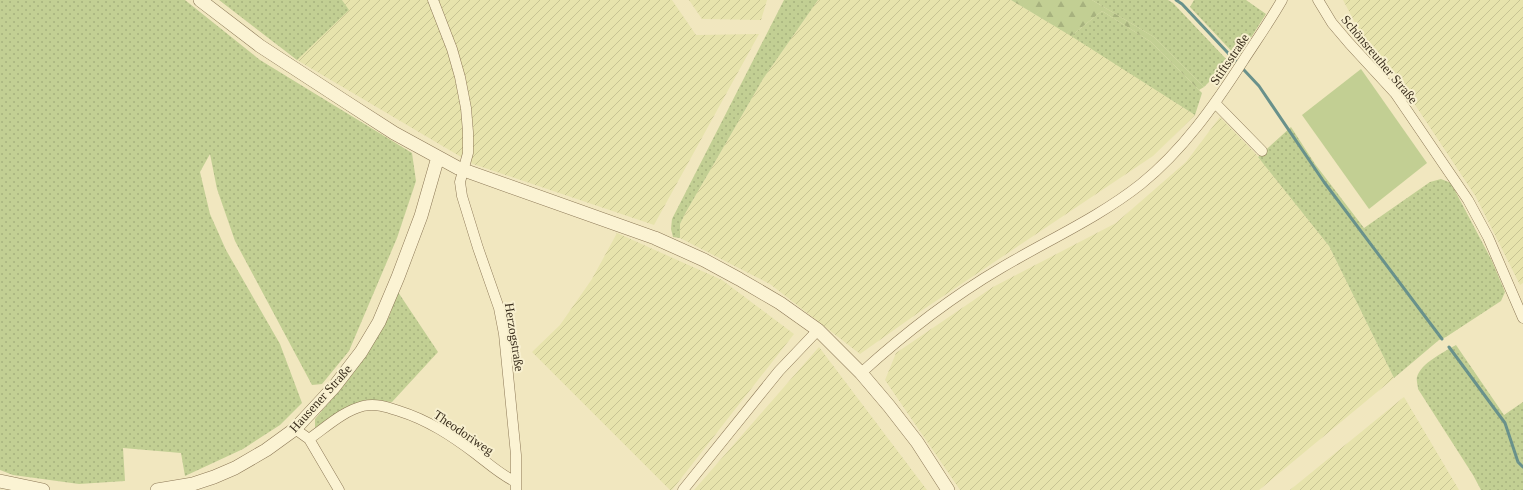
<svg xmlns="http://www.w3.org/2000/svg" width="1523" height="490" font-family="'Times New Roman',serif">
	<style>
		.farmland { fill: url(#farmland-furrows) }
		.grass { fill: url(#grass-dots) }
		.forest { fill: url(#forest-firs) }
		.park { fill: #c2cf93 }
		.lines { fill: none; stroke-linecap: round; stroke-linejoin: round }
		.stream { stroke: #69918b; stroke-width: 3 }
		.minor-casing { stroke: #8b7756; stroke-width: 11 }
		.tertiary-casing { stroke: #8b7756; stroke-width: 14 }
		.minor { stroke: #fbf3d3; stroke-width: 10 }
		.tertiary { stroke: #fbf3d3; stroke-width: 13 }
		.labels { text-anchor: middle; stroke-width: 4; stroke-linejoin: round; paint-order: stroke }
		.street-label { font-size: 13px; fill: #392d1c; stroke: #f8f0cf }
	</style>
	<defs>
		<pattern id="farmland-furrows" width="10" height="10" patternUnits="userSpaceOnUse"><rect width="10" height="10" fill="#e7e3ac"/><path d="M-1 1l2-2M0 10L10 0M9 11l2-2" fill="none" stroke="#c7c393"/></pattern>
		<pattern id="grass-dots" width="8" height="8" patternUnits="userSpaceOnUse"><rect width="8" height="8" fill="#c2cf93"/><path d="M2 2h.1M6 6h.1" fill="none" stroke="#a7b27e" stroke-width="1.8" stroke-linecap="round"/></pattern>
		<pattern id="forest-firs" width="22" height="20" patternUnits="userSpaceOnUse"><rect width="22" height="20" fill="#c2cf93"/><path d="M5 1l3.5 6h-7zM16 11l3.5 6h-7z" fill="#a7b27e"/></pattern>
	</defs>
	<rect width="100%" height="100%" fill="#f1e7bf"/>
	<path class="farmland" d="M 342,0 L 672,0 L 696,35 L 759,34 L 654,225 L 473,164 L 297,60 L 348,10 Z
		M 689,0 L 767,0 L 761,20 L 702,19 Z
		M 818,0 L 1011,0 L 1079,40 L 1195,115 L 1153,156 L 918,313 L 860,354 L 770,284 L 680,238 L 680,224 L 686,212 L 763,79 Z
		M 1343,0 L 1523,0 L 1523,283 L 1520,285 L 1476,197 L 1396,76 L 1370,51 Z
		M 1220,117 L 1255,153 L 1329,246 L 1394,378 L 1259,490 L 960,490 L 885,380 L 896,353 L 993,287 L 1116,223 L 1186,162 Z
		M 617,233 L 722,280 L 794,334 L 672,490 L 670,490 L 532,352 L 560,325 L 592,279 Z
		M 819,347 L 927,490 L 694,490 Z
		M 1404,397 L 1459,490 L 1290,490 Z"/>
	<path class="grass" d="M 0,0 L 185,0 L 260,60 L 412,153 L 416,181 L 397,238 L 349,351 L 322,384 L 312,385 L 235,241 L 217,189 L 210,154 L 200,172 L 210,214 L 226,250 L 280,344 L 302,403 L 280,425 L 243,449 L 185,476 L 181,453 L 123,448 L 125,481 L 79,484 L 13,475 L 0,470 Z
		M 219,0 L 342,0 L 349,10 L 297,60 Z
		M 784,0 L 818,0 L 763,79 L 686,212 L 680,224 L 680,238 L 673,237 L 671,229 L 672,219 Z
		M 1092,0 L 1168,0 L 1173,3 L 1229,62 L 1204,87 L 1154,37 Z
		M 1194,0 L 1246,0 L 1266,14 L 1238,58 L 1190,7 Z
		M 1102,11 L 1151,42 L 1202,93 L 1195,115 L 1071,36 Z
		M 1291,127 L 1315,164 L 1364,228 L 1430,182 L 1441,179 L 1451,183 L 1492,261 L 1505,292 L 1501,301 L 1446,337 L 1439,340 L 1394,378 L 1329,246 L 1258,157 Z
		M 398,292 L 438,352 L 392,402 L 365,400 L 341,410 L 315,428 L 315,419 L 351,376 L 389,317 Z
		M 1456,345 L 1504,415 L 1523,402 L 1523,490 L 1481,490 L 1473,475 L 1418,389 C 1418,386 1416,380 1417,377 C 1421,363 1444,352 1456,345 Z"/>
	<path class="forest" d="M 1011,0 L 1092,0 L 1154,37 L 1204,87 L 1199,90 L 1151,42 L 1102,11 L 1071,36 Z"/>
	<path class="park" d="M 1361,69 L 1427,163 L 1369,209 L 1302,115 Z"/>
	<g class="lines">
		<path class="stream" d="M 1176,0 L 1182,4 L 1259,86 L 1324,182 L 1442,339
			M 1449,347 L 1505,423 L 1518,462 L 1523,467"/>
		<defs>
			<path id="minor" d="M 433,0 L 452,49 L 460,77 L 466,108 L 468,132 L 468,153 L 460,182 L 462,196 L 478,248 L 499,308 L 504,334 L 516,455 L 516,490
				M 1318,0 L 1332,23 L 1349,43 L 1395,93 L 1468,200 L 1488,237 L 1523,318
				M 1215,103 L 1262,151
				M 861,373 C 905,333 950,298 1001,268 C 1048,240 1098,218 1141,184 C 1183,150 1214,106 1243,61 C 1256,41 1270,21 1282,0
				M 295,429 L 309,439 L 339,490
				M 309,439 C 325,428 343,411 363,406 C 376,403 387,407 399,411 C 428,420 452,436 476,454 C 489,464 501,475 516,482
				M 683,490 L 779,371 L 818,330"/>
			<path id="tertiary" d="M 200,0 L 260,46 L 346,102 L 394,133 L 458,168 L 655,238 L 704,260 L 739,279 L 780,303 L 818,330 L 861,373 L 889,406 L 917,442 L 948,490
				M 0,481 L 43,490
				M 157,490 L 193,484 L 214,477 L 235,468 L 266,450 L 295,429 L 334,387 L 361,352 L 379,322 L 398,277 L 421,216 L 438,157"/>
		</defs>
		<use href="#minor" class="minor-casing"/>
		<use href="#tertiary" class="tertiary-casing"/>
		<use href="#minor" class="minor"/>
		<use href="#tertiary" class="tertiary"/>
	</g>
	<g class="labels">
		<g class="street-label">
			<text transform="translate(1229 59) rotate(-56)" y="5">Stiftsstraße</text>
			<text transform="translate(1380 59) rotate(50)" y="5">Schönsreuther Straße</text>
			<text transform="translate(515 337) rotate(81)" y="5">Herzogstraße</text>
			<text transform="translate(320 398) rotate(-48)" y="5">Hausener Straße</text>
			<text transform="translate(464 432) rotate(34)" y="5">Theodoriweg</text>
		</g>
	</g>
</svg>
